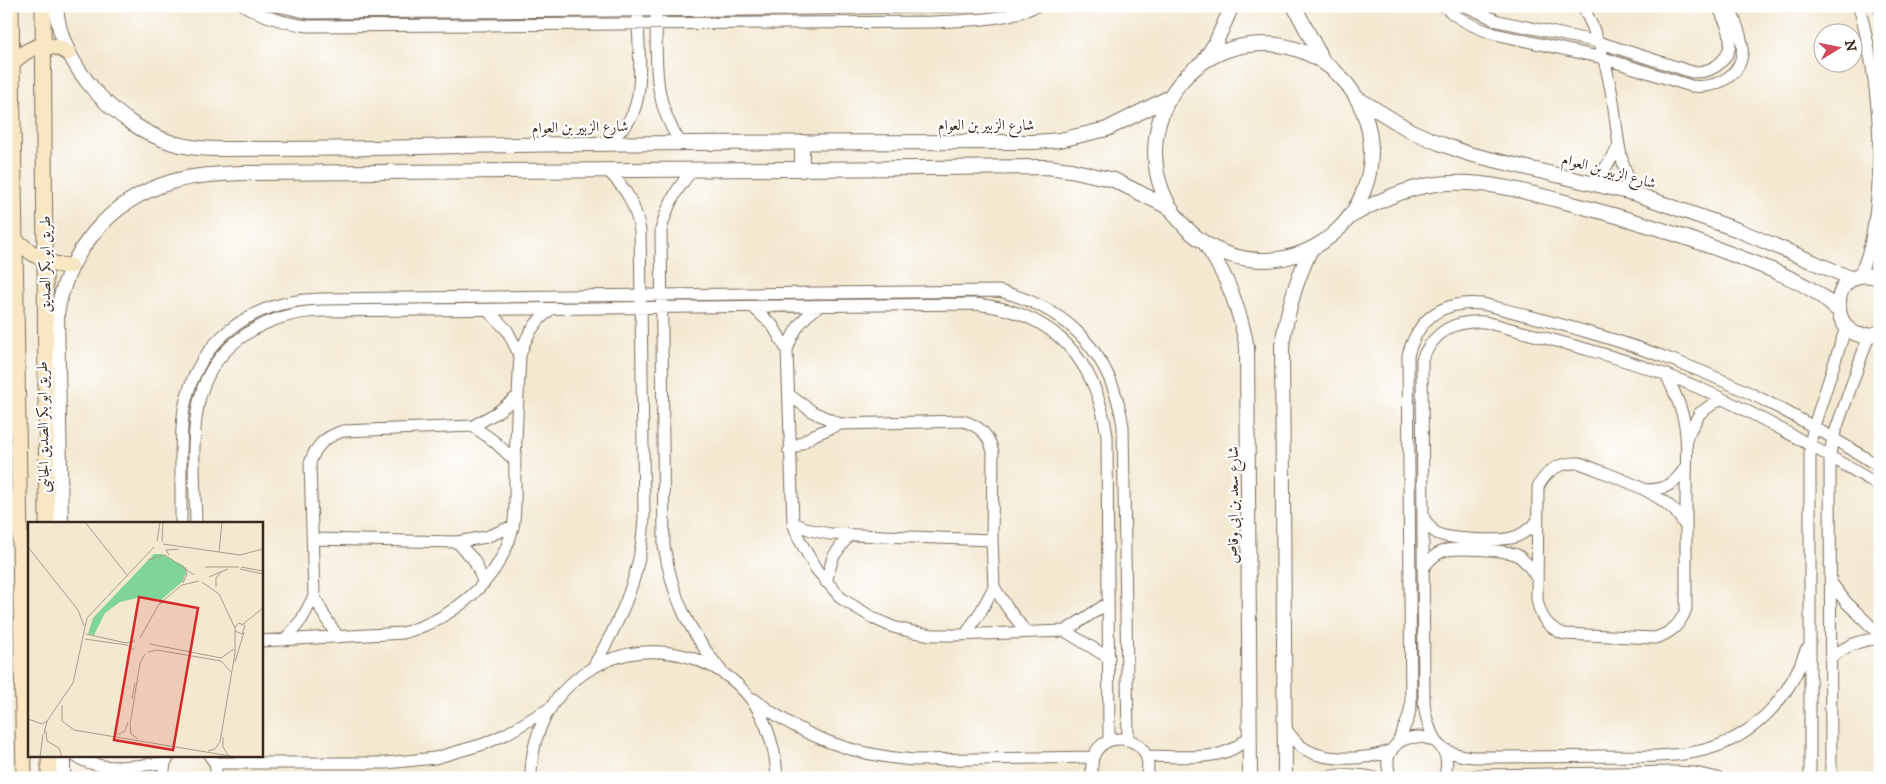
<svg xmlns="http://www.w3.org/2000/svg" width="1886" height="784" font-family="'IM FELL DW Pica',Amiri,serif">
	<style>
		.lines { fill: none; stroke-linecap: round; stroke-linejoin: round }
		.minor-casing { stroke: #7b6c5c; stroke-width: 13 }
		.tertiary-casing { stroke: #7b6c5c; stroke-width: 16 }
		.secondary-casing { stroke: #7b6c5c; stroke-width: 17 }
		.minor { stroke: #fff; stroke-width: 11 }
		.tertiary { stroke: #fff; stroke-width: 14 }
		.secondary { stroke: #f9e7c3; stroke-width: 15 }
		.labels { text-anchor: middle; stroke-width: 4.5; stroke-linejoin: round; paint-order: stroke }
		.street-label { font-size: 15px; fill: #3b2a1e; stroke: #fff }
		.inset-road { fill: none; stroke: #a99c89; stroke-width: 1 }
		.view { fill: #d62828; fill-opacity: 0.15; stroke: #d62828; stroke-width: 2.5 }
		.inset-edge { fill: none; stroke: #3b2a1e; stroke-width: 2.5 }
	</style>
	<rect width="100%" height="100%" fill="#fff"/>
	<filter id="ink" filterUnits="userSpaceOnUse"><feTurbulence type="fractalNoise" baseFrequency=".02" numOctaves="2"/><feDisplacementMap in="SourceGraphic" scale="10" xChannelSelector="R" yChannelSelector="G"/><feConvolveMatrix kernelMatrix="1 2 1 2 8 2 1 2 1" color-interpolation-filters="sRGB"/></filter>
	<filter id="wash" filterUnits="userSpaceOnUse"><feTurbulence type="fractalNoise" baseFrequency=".0096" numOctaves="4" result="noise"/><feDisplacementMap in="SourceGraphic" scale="20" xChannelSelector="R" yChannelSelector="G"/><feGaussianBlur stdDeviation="1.12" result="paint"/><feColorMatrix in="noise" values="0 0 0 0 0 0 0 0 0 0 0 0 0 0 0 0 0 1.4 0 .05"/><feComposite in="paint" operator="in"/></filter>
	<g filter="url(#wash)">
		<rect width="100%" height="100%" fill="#f3e8d0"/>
	</g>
	<g filter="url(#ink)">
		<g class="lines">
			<defs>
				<path id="minor" d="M 245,6 C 265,18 286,23 308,26 L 932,22 C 968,20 1003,21 1037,6
					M 278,6 L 309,13 L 750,10 L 972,6
					M 1444,6 C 1458,20 1476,28 1495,34 L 1603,58 L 1691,86 C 1720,89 1749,72 1741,39 C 1739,28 1733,17 1729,6
					M 1466,6 L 1498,21 L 1598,42 L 1692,72 C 1715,73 1735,57 1729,32 C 1727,24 1722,15 1718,6
					M 1583,6 C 1596,32 1606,62 1611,90 C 1619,130 1615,157 1636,194
					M 1879,6 L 1880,10
					M 656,16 C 657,63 652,100 680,142
					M 606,143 C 614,136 622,131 628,122 C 646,97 638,48 638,18
					M 692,171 C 676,189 667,206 661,230 L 664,546 C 673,600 689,631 723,673
					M 1590,184 C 1602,173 1611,162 1618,147
					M 1858,277 C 1869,257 1872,237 1875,215 C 1884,145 1877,74 1859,6
					M 753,307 L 773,326 L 787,350
					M 818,307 C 802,318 793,331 787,350 L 793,523 L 799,539 L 816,569 L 842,599 L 875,619 L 893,627 L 913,632 L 933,635 L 954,635 L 1065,631 L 1108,603
					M 487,310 L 507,330 L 520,356
					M 1666,374 C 1672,387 1678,399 1682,413 C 1689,436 1686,462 1686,486 C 1686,527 1686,568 1686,609 C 1680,625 1671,633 1655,638 L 1564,634 C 1547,627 1540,617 1537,599 L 1538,487 C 1547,469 1560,462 1580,463 C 1611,476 1651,487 1675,511 C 1679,516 1683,522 1686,527
					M 789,395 L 813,412 L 840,424
					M 473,426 L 495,442 L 515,461
					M 1687,436 L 1700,413 L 1721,398
					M 789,451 L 814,435 L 840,424 L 963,421 C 980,426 989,435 993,452 L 992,540 L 994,587 L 1009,610 L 1026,632
					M 1645,490 C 1665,490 1676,484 1686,466
					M 1423,516 C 1426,522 1430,528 1435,532 C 1445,540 1498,541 1511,538 C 1522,536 1530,529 1537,521
					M 181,523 C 181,500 181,477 181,454 C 182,437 181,420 185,404 C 200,336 255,300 322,299 L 999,291 C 1069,308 1112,354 1123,426 L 1128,739
					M 196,523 C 195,482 190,437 200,397 C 215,341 270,312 323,311 L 975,304 C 1054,312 1096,359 1107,436 L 1109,740
					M 793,523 L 811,530 L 830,534 L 992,540
					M 313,539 L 457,542 L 486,537 L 513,526
					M 457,542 L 474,560 L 484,583
					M 1423,569 C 1428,561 1434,555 1443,551 C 1454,547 1506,550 1517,555 C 1526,560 1531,569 1537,578
					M 1830,581 L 1846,602 L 1880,635
					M 826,582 L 833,557 L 849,535
					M 1065,631 L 1109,658
					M 966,634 L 981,611 L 994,587
					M 338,637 L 325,617 L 314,596 L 310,463 C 316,445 325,437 343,431 L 473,426 L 496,413 L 518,396
					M 285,640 L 302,619 L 314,596
					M 261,641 L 403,633 C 454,618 500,581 513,527 C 517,509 514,478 515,458 C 517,424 518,390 520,356 C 526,335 535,322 551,309
					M 1831,658 C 1845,646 1861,639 1880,639
					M 593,667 C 611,637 627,605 636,571 C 641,553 643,535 644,517 L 640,231 C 636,207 627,189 609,172
					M 754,699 C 802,737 852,755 913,760 L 1093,757
					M 1284,726 C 1289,734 1294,741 1302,747 C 1324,763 1368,760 1392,750
					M 1436,742 C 1429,729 1425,718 1424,702 L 1422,359 C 1435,331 1454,320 1485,322 C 1545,338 1606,353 1664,374 C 1714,392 1761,418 1808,444 C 1832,458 1856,471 1880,486
					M 1397,744 L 1408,719 L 1411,706 L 1408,355 C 1419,316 1443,300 1483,304 C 1548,321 1613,337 1675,361 C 1748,388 1815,426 1880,467
					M 1442,748 C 1453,754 1462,757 1475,757 C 1516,757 1558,757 1600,756 C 1631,756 1664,758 1695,752 C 1749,742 1788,702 1806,650
					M 74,755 C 100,774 135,765 165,763
					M 209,755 L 215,763 L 217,778
					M 1147,756 C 1171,756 1206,760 1228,751 C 1237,748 1243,742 1250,736
					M 215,763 L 386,763 L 435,758 L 484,744 L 506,734 L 550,708
					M 163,778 L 165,763 L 170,755
					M 531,778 C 530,681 629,622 713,667 C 737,680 756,701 766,726 C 772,742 778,761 776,778
					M 1093,778 C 1081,724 1161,728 1146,778
					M 1325,778 C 1340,773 1361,775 1376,778
					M 1391,778 C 1370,725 1463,722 1444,778
					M 1460,778 L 1481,775 L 1676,772 L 1695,773 L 1718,778
					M 1810,778 L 1810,445 L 1814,426 L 1846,327
					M 1831,778 L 1830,455 L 1833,438 L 1869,335"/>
				<path id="tertiary" d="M 56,6 C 60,67 117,126 173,143 C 202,152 234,148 263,149 C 328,149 393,148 459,146 C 651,142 843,142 1035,142 L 1060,140 L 1107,129 L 1170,97
					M 1294,6 L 1323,61
					M1155 152a108 108 0 1 1 216 0a108 108 0 1 1-216 0Z
					M 1204,61 L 1216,42 L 1232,6
					M 1357,98 L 1411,131 L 1439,143 L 1469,154 L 1636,194 L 1738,230 L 1853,279
					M 802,170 L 802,142
					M 1350,217 C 1380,199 1414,184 1450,183 C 1493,181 1538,195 1580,206 C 1631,219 1681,235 1731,254 C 1759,265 1788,275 1814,291 C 1822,296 1830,304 1838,310
					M 1206,245 C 1228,277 1240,310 1247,348 L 1250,778
					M 1880,278 C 1822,259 1828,354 1880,332
					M 61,523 L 57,314 C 67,252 110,200 171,182 C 194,175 220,174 244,173 L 1047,167 L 1071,170 L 1114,180 L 1172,209
					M 63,755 L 63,778
					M 1285,778 L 1282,346 C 1287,311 1296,280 1311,249"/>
				<path id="secondary" d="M 11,6 L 24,778
					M 43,6 L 47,523
					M 12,63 C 30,46 46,39 68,53
					M 15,240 C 33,254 47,266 71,266
					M 49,755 L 49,778"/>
			</defs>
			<use href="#minor" class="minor-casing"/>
			<use href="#tertiary" class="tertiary-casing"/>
			<use href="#secondary" class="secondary-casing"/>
			<use href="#minor" class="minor"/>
			<use href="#tertiary" class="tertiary"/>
			<use href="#secondary" class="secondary"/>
		</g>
	</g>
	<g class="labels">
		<g class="street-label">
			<text x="986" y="130">شارع الزبير بن العوام</text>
			<text transform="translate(580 127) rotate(-1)" y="5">شارع الزبير بن العوام</text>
			<text transform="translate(1609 171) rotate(15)" y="5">شارع الزبير بن العوام</text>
			<text transform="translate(45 264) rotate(-90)" y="5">طريق ابو بكر الصديق</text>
			<text transform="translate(43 427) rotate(-91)" y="5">طريق ابو بكر الصديق الجانبى</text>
			<text transform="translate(1233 505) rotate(-90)" y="5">شارع سعد بن ابى وقاص</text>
		</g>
	</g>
	<g transform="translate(28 522)">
		<rect width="235" height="235" fill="#f3e8d0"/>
		<path d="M 126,32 L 134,32 L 156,44 L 158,51 L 155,59 L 133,78 L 113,75 L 92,80 L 77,91 L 66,113 L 60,112 L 65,96 Z" fill="#7fd599"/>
		<path class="inset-road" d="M 57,0 L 99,53M 129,19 L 132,0M 134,20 L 135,0M 135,22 L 212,33 L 235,27M 0,25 L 50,88 L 56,104M 191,30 L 194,0M 141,33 L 138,28 L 151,27M 120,38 L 137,33 L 166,53M 177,45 L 211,45M 213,45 L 235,49M 212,47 L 235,52M 181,55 L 200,47M 174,60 L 191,72 L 207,106M 155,61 L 159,52 L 157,45M 188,65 L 188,56 L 194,49M 136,80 L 131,82 L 154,63 L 171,59M 215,102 L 235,86M 58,112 L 98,121 L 107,119M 112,116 L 131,82M 57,117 L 99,123 L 106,128M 122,122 L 193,136 L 206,127M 120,130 L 129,128 L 193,139 L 203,150M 207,140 L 216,110M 104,177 L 107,161M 34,183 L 34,199 L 46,208 L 208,235M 0,197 L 14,202 L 19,199M 18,209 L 19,219 L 31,226 L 34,235M 16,212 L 19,199 L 45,161 L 59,96 L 126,25M 89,213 L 97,209 L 100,200M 195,215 L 195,225 L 200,233M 110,217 L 103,212 L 102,203 L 112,141 L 117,132M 180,229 L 187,227 L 192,220 L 207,131 L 207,105 L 211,101 L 217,104 L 214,112 L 207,109M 12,235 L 15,212"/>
		<path class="view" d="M 111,75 L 170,86 L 145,228 L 86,218 Z"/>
		<rect width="235" height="235" class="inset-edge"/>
	</g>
	<rect width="1886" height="784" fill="none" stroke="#fff" stroke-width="25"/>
	<g transform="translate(1838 48) rotate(80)"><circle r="24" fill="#ffffff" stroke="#b1aaa5"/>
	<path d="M0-4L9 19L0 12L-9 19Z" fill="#d1495b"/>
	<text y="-8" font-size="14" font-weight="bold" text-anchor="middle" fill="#3b2a1e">N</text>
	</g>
</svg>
